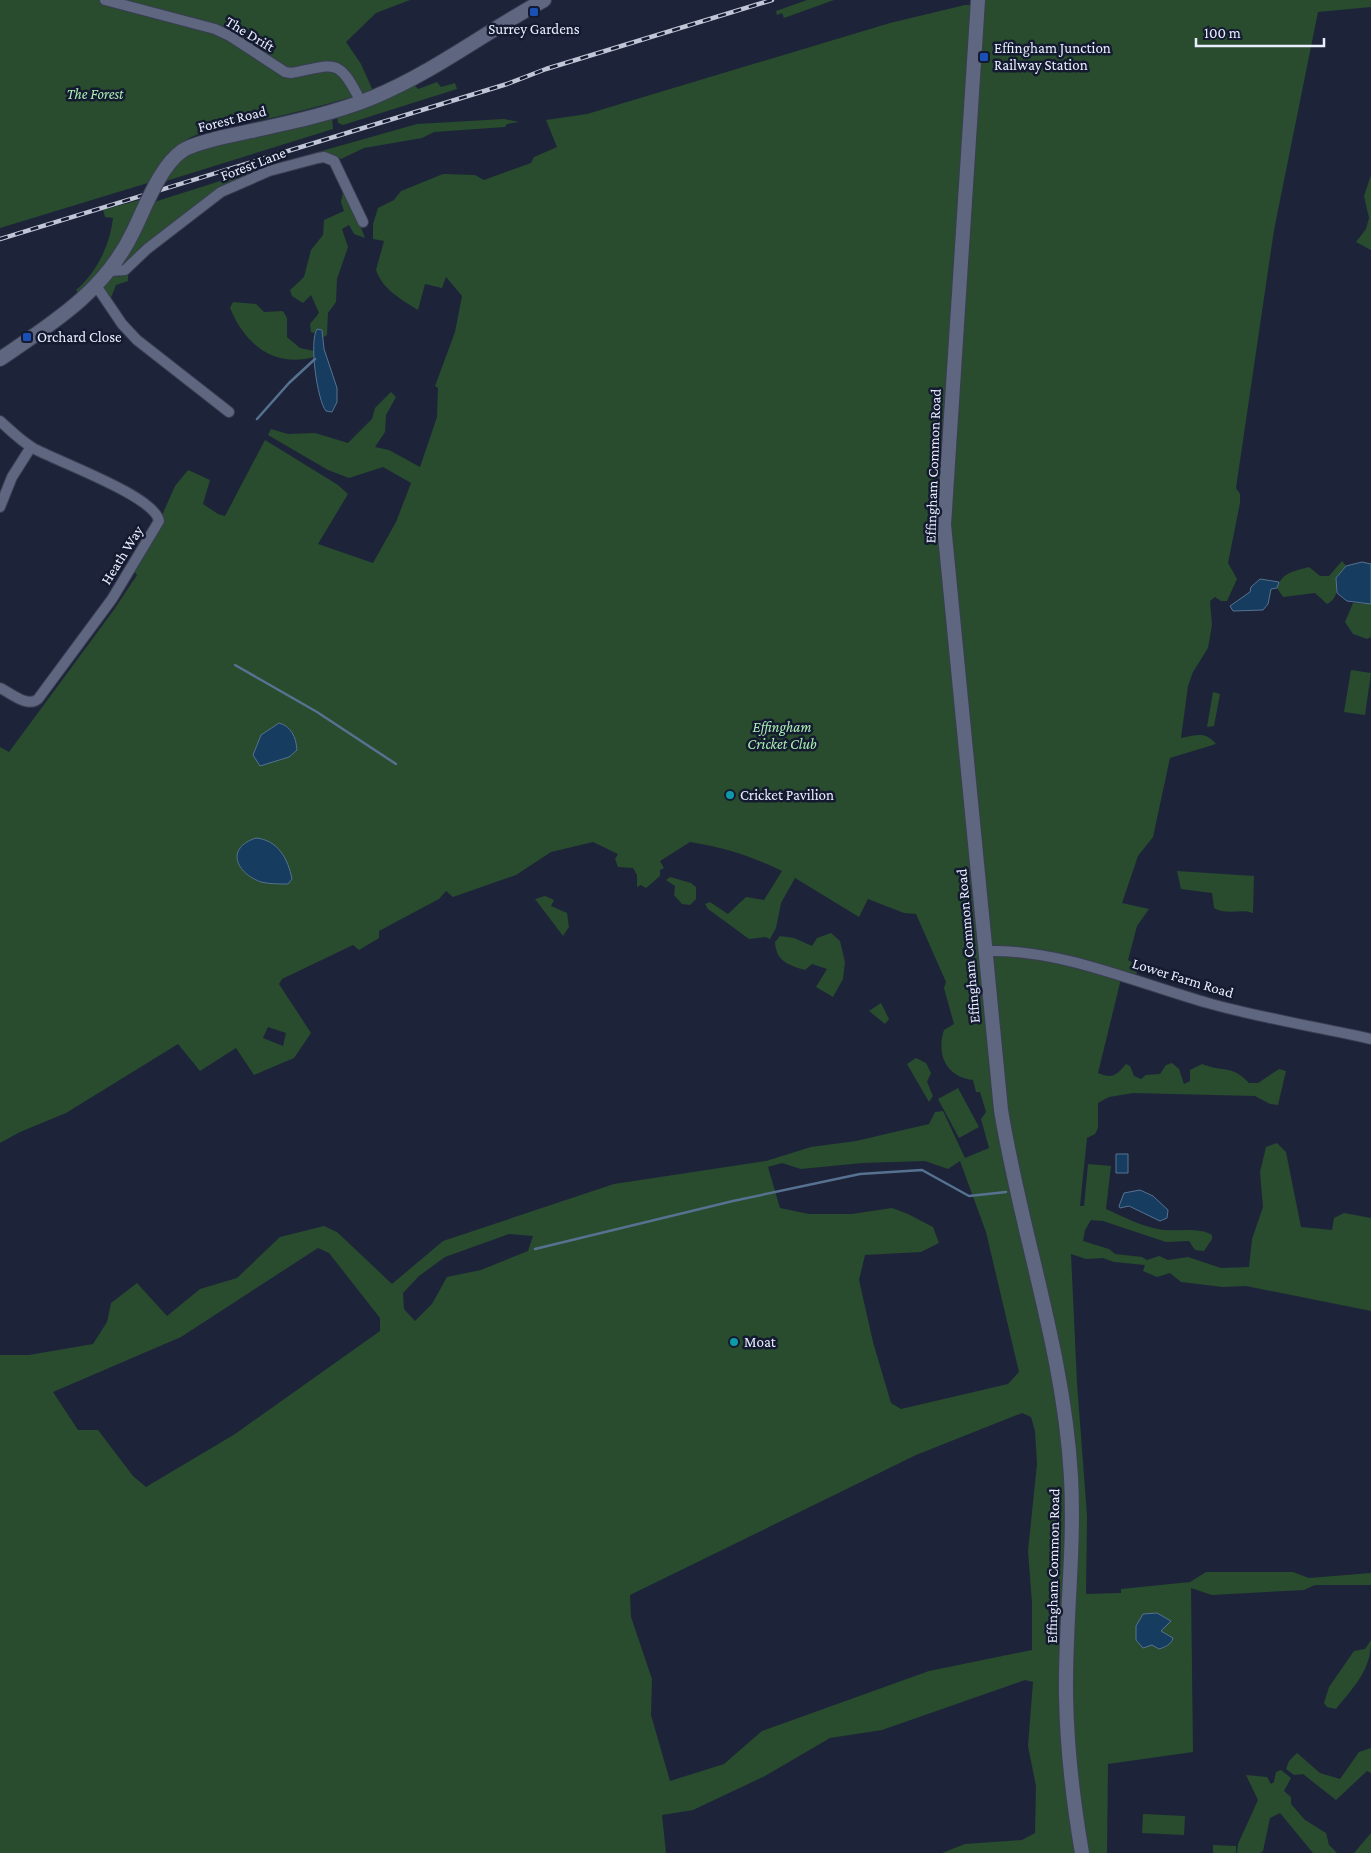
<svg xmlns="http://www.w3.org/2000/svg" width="1371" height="1853" font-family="'Crimson Pro',serif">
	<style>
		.green { fill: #284c2d; fill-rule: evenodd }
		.water { fill: #163c60; stroke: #567290 }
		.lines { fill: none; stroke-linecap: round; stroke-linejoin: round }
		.stream { stroke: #567290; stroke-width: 2.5 }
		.street-casing { stroke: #3a3e51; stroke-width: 12 }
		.secondary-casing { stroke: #3a3e51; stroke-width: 16 }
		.street { stroke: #5e6680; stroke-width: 10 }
		.secondary { stroke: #5e6680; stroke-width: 14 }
		.rail-casing { stroke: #c1c6d7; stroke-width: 4.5 }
		.rail { stroke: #141a30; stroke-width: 2.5; stroke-dasharray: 8; stroke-linecap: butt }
		.secondary-bridge-casing { stroke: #3a3e51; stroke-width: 16; stroke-linecap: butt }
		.secondary-bridge { stroke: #5e6680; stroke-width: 14 }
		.transit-dot { fill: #1a4fb4; stroke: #141a30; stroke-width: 2 }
		.culture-dot { fill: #0f9aa8; stroke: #141a30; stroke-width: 2 }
		.labels { text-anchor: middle; stroke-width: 5; stroke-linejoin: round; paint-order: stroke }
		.poi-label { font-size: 15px; fill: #eaefff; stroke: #141a30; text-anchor: start }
		.street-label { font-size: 15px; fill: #eaefff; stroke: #141a30 }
		.park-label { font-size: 15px; font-style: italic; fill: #abefb3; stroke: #141a30 }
	</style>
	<rect width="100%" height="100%" fill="#1d243a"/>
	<path class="green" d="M 0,0 L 410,0 L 376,13 L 346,42 L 361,64 L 373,91 C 343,99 314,108 284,115 C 248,124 201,124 172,150 C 162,159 157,171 151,182 L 0,228 Z
		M 807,0 L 834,0 L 784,18 L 782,13 L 777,15 L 776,11 Z
		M 983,0 L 1371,0 L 1371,7 L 1318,12 L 1274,230 L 1236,488 L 1240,494 L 1240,503 L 1228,563 L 1237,579 L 1227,601 L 1221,601 L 1215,597 L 1210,601 L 1212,625 L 1208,648 L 1193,672 L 1188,686 L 1181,738 C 1196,735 1206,731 1216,744 L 1170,758 L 1153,837 L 1138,856 L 1122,903 L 1149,909 L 1137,926 L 1128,960 L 1140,967 L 1136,974 L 1117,970 L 1120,983 L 1098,1073 C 1112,1079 1116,1076 1126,1064 L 1130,1066 L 1134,1076 L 1141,1079 L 1146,1075 L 1160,1074 L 1166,1065 L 1172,1063 L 1179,1069 L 1184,1084 L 1190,1081 L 1190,1070 L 1202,1064 C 1224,1073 1231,1064 1249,1083 L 1258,1083 L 1279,1069 L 1286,1071 L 1278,1105 L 1270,1104 L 1255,1096 L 1133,1093 L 1109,1097 L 1098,1103 L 1098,1128 L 1095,1134 L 1087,1138 L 1080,1206 L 1084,1206 L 1088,1164 L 1111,1166 L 1106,1209 C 1122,1216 1140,1226 1158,1229 C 1175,1233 1197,1226 1212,1235 L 1212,1239 L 1204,1251 L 1195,1250 L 1189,1241 L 1166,1242 L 1103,1221 L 1091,1220 L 1085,1230 L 1083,1241 L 1109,1249 L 1115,1254 L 1142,1257 L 1147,1260 L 1159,1256 L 1168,1260 L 1188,1257 L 1221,1268 L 1249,1267 L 1252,1239 L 1263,1207 L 1260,1172 L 1266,1147 L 1277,1143 L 1286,1152 L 1301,1227 L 1332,1230 L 1334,1218 L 1344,1213 L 1371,1218 L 1371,1311 L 1246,1286 L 1223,1287 L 1181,1282 L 1170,1273 L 1157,1277 L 1143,1271 L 1145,1265 L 1114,1262 L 1103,1258 L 1086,1259 L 1071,1254 L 1077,1383 L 1087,1516 L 1086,1594 L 1121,1593 L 1121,1589 L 1190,1582 L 1206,1572 L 1293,1572 L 1309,1578 L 1371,1573 L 1371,1585 L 1315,1585 L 1304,1590 L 1212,1595 L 1191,1588 L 1193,1752 L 1108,1764 L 1107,1853 L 942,1853 L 965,1844 L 1022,1840 L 1035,1833 L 1036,1786 L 1028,1746 L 1033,1682 L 1025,1680 L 882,1730 L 830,1738 L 765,1776 L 693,1810 L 662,1815 L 666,1853 L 0,1853 L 0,1355 L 29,1355 L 93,1344 L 107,1322 L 111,1303 L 137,1283 L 167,1316 L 200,1289 L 237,1278 L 280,1237 L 324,1226 L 337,1232 L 392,1284 L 443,1241 L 614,1184 L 766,1161 L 811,1147 L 856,1141 L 929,1124 L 935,1112 L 943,1111 L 965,1158 L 989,1148 L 981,1119 L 986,1112 L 980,1092 L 976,1092 L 973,1080 C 946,1077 936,1054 944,1030 L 954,1024 L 944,988 L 946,982 L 916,914 L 904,913 L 868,899 L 859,917 L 795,878 L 781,903 L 776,928 L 770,939 L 765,937 L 749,939 L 708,909 L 705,904 L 710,902 L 728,914 L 746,897 L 764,900 L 782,871 C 751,856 723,847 690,842 L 660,861 L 664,868 L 660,870 L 660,876 L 646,888 L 641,885 L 637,887 L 637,875 L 633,868 L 618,867 L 615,859 L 618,854 L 593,842 L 551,852 L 516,875 L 453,897 L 446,891 L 439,899 L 379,931 L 379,938 L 359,950 L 353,945 L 282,979 L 279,984 L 311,1033 L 294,1058 L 254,1075 L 236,1048 L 200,1071 L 178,1044 L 66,1113 L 20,1132 L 0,1143 L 0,747 L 9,752 L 113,611 L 137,575 L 128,563 L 152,524 L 163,513 L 175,486 L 188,470 L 210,480 L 203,504 L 218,514 L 225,516 L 265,440 L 338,485 L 348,494 L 318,544 L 373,563 L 396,522 L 411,483 L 383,467 L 349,478 L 328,470 L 268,435 L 271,429 L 288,434 L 315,433 L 348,443 L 372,419 L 375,408 L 391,392 L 396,397 L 386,415 L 385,432 L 375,447 L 389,450 L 420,467 L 437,417 L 438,388 L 435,386 L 455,332 L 462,296 L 446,277 L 442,288 L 425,284 L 418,310 C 401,299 383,290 376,270 L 384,241 L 373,239 L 373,224 L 378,208 L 394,200 L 401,191 L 443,174 L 475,175 L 484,180 L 531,163 L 534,157 L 557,147 L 546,120 L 587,114 L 890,23 L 965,5 L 973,5 ZM 268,1027 L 286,1033 L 283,1046 L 263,1038 ZM 925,1161 L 948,1169 L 960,1161 L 986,1232 L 1019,1372 L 1008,1384 L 901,1409 L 891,1403 L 873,1342 L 859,1280 L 865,1255 L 921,1252 L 939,1243 L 933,1227 L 908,1214 L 892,1208 L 852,1214 L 809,1214 L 780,1208 L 768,1167 L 782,1163 L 801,1169 L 862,1163 ZM 509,1234 L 533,1236 L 528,1251 L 481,1270 L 447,1277 L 432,1304 L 415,1321 L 404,1309 L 403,1293 L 419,1276 L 445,1257 ZM 318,1248 L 329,1253 L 380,1318 L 380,1331 L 235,1434 L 146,1487 L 133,1476 L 98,1430 L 78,1430 L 53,1392 L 181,1337 ZM 1022,1413 L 1031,1417 L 1035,1431 L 1037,1464 L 1028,1551 L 1032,1603 L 1032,1650 L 929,1671 L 762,1731 L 724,1764 L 670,1781 L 651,1715 L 652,1679 L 631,1617 L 630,1595 L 916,1455 Z
		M 412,82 L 418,89 L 437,82 L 441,87 L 455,83 L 457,89 L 343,125 L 338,123 L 337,116 L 381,102 Z
		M 332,116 L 333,129 L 166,181 C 174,167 184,156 197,148 Z
		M 504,119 L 519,122 L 507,124 L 505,127 L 434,132 L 422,138 L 364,148 L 341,159 L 332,154 L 313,156 L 227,186 L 122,267 L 119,266 L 147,220 L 154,202 L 265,167 L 417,124 Z
		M 1371,175 L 1371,250 L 1356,242 L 1366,229 L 1369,218 L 1364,196 Z
		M 346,189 L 365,238 L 354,234 L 349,225 L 342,229 L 348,247 L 337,279 L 336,302 L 328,313 L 327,335 L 323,337 L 322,330 L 317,329 L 314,333 L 311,332 L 310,324 L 319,313 L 311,295 L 303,303 L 292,296 L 290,290 L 304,277 L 311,250 L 323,235 L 324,220 L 344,211 L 341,202 L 343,191 Z
		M 143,199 L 120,245 L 80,296 L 76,290 C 97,272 110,245 113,218 L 105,217 L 103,210 Z
		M 128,271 L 128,281 L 116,285 L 110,300 L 101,287 L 112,275 L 119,277 Z
		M 233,302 L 256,304 L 264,312 L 283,311 L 287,318 L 287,337 L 300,348 L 314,351 L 314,357 C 273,368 245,344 230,308 Z
		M 1342,561 L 1346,566 L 1336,578 C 1337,590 1338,598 1327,604 L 1315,593 L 1283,597 L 1277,588 C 1282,572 1295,571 1309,567 L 1320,576 L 1329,576 Z
		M 1353,603 L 1371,604 L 1371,637 L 1367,639 L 1353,634 L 1345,622 Z
		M 1351,670 L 1371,673 L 1365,715 L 1344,712 Z
		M 1213,692 L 1220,694 L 1214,726 L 1207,727 Z
		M 1177,871 L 1254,876 L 1253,913 C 1240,908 1228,916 1214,908 L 1212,893 L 1181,889 Z
		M 670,877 L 691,883 L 696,887 L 696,899 L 690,905 L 682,904 L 674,895 L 675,886 L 666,880 Z
		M 545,896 L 554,900 L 551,906 L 567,913 L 569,927 L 563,936 L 535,899 Z
		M 831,933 L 840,941 L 845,962 L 843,979 L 833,997 L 816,987 L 827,969 L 812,964 L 805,970 C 788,965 776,961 775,942 L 780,936 L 794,938 L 812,946 L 817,938 Z
		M 881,1003 L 889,1019 L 885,1024 L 869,1011 Z
		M 916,1058 L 926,1063 L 931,1073 L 927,1082 L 933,1096 L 929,1102 L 907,1064 Z
		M 958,1088 L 979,1127 L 959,1138 L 938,1099 Z
		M 1371,1640 C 1371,1671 1354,1686 1336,1709 L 1327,1707 L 1324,1703 L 1329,1687 L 1354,1651 L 1365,1649 Z
		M 1371,1748 L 1371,1773 L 1367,1771 L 1336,1800 L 1303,1774 L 1294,1775 L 1286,1769 L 1289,1761 L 1297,1753 L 1320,1773 L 1340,1779 L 1359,1752 Z
		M 1281,1770 L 1291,1778 L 1284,1791 L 1291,1797 L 1291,1804 L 1305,1820 L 1326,1833 L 1329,1845 L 1337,1853 L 1313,1853 L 1280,1813 L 1270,1818 L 1263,1851 L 1260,1853 L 1237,1853 L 1238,1844 L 1258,1800 L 1246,1775 L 1267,1777 L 1271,1784 L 1274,1782 L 1276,1772 Z
		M 1143,1814 L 1185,1816 L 1184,1835 L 1142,1833 Z
		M 1371,1833 L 1371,1853 L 1354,1853 Z
		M 1213,1845 L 1236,1846 L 1236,1853 L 1213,1853 Z"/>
	<path class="water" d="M 317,329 L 322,330 L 324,349 L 337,388 L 337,402 L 332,412 L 326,411 C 317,400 309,341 317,329 Z
		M 1362,562 L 1371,564 L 1371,604 L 1347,601 L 1337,593 L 1336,578 L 1346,566 Z
		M 1260,579 L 1279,582 L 1277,588 L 1271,589 L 1268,604 L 1263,610 L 1233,611 L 1230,606 L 1250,592 L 1251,587 Z
		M 279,723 C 291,726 296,737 297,750 L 289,757 L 260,766 L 253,755 L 261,735 Z
		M 256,838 C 278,840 288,859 292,879 L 288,884 C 280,884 269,884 261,882 C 236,873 225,848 256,838 Z
		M 1116,1154 L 1128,1154 L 1128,1173 L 1116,1173 Z
		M 1140,1190 L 1153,1196 L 1168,1210 L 1167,1218 L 1160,1221 L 1129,1206 L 1120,1208 L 1119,1206 L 1124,1193 Z
		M 1157,1613 L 1171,1621 L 1161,1631 L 1173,1638 C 1171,1645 1165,1647 1159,1649 L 1152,1645 L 1143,1648 L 1136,1640 L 1136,1626 L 1143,1614 Z"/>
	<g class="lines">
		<path class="stream" d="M 257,419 L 289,383 L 315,359
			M 235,665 L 317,712 L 396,764
			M 535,1249 L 733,1201 L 860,1174 L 922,1170 L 969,1196 L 1006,1192"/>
		<defs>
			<path id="street" d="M 105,0 L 215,29 L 230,36 L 285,72 L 291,73 C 336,65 338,56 361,102
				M 111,271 L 125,270 L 147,249 L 221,192 L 269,171 L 318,158 L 324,157 L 334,161 L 363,222
				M 97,287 L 122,324 L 137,340 L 229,412
				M 0,421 C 10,430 21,441 33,448 C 56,461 155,496 159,521 L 112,599 L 38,699 C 27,708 11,693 0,688
				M 0,507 L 12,477 L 31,447
				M 987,951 C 1061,949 1137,983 1208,1003 C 1261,1018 1317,1027 1371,1039"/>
			<path id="secondary" d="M 978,0 L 944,525 L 1001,1110 C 1021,1233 1064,1351 1071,1477 C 1075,1550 1065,1622 1066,1695 C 1067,1748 1073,1801 1082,1853
				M 215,139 C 267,127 326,117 374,97 C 434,72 487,31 544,0
				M 0,359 C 53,323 105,291 133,232"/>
		</defs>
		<use href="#street" class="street-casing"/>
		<use href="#secondary" class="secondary-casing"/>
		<use href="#street" class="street"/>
		<use href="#secondary" class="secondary"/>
		<defs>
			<path id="rail" d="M 0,239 L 507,84 L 546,69 L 772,0"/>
		</defs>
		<use href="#rail" class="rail-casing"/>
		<use href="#rail" class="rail"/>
		<defs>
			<path id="secondary-bridge" d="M 133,232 C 145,208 160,166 182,151 C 191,145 205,142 215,139"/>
		</defs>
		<use href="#secondary-bridge" class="secondary-bridge-casing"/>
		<use href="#secondary-bridge" class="secondary-bridge"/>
	</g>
	<g class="transit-dot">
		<rect x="529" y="7" width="10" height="10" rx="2.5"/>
		<rect x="979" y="52" width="10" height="10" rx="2.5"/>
		<rect x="22" y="332" width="10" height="10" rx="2.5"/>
	</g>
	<g class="culture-dot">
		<circle cx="730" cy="795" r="5"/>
		<circle cx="734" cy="1342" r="5"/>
	</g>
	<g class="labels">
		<g class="poi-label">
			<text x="534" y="34" text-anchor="middle">Surrey Gardens</text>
			<text x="994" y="53">Effingham Junction<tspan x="994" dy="17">Railway Station</tspan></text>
			<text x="37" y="342">Orchard Close</text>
			<text x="740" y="800">Cricket Pavilion</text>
			<text x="744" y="1347">Moat</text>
		</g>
		<g class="street-label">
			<text transform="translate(250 34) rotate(31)" y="5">The Drift</text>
			<text transform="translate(232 119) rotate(-14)" y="5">Forest Road</text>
			<text transform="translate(253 164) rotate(-21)" y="5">Forest Lane</text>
			<text transform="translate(933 466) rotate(-88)" y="5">Effingham Common Road</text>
			<text transform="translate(122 555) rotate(-58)" y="5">Heath Way</text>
			<text transform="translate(968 946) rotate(-95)" y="5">Effingham Common Road</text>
			<text transform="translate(1183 978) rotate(17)" y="5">Lower Farm Road</text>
			<text transform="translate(1053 1566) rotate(-89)" y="5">Effingham Common Road</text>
		</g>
		<g class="park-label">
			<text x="95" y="99">The Forest</text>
			<text x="782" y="732">Effingham<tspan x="782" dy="17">Cricket Club</tspan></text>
		</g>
	</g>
	<path d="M1196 38v8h128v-8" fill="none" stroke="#eaefff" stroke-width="2.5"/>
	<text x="1204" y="38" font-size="15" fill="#eaefff" stroke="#141a30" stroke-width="4" paint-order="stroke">100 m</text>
</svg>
